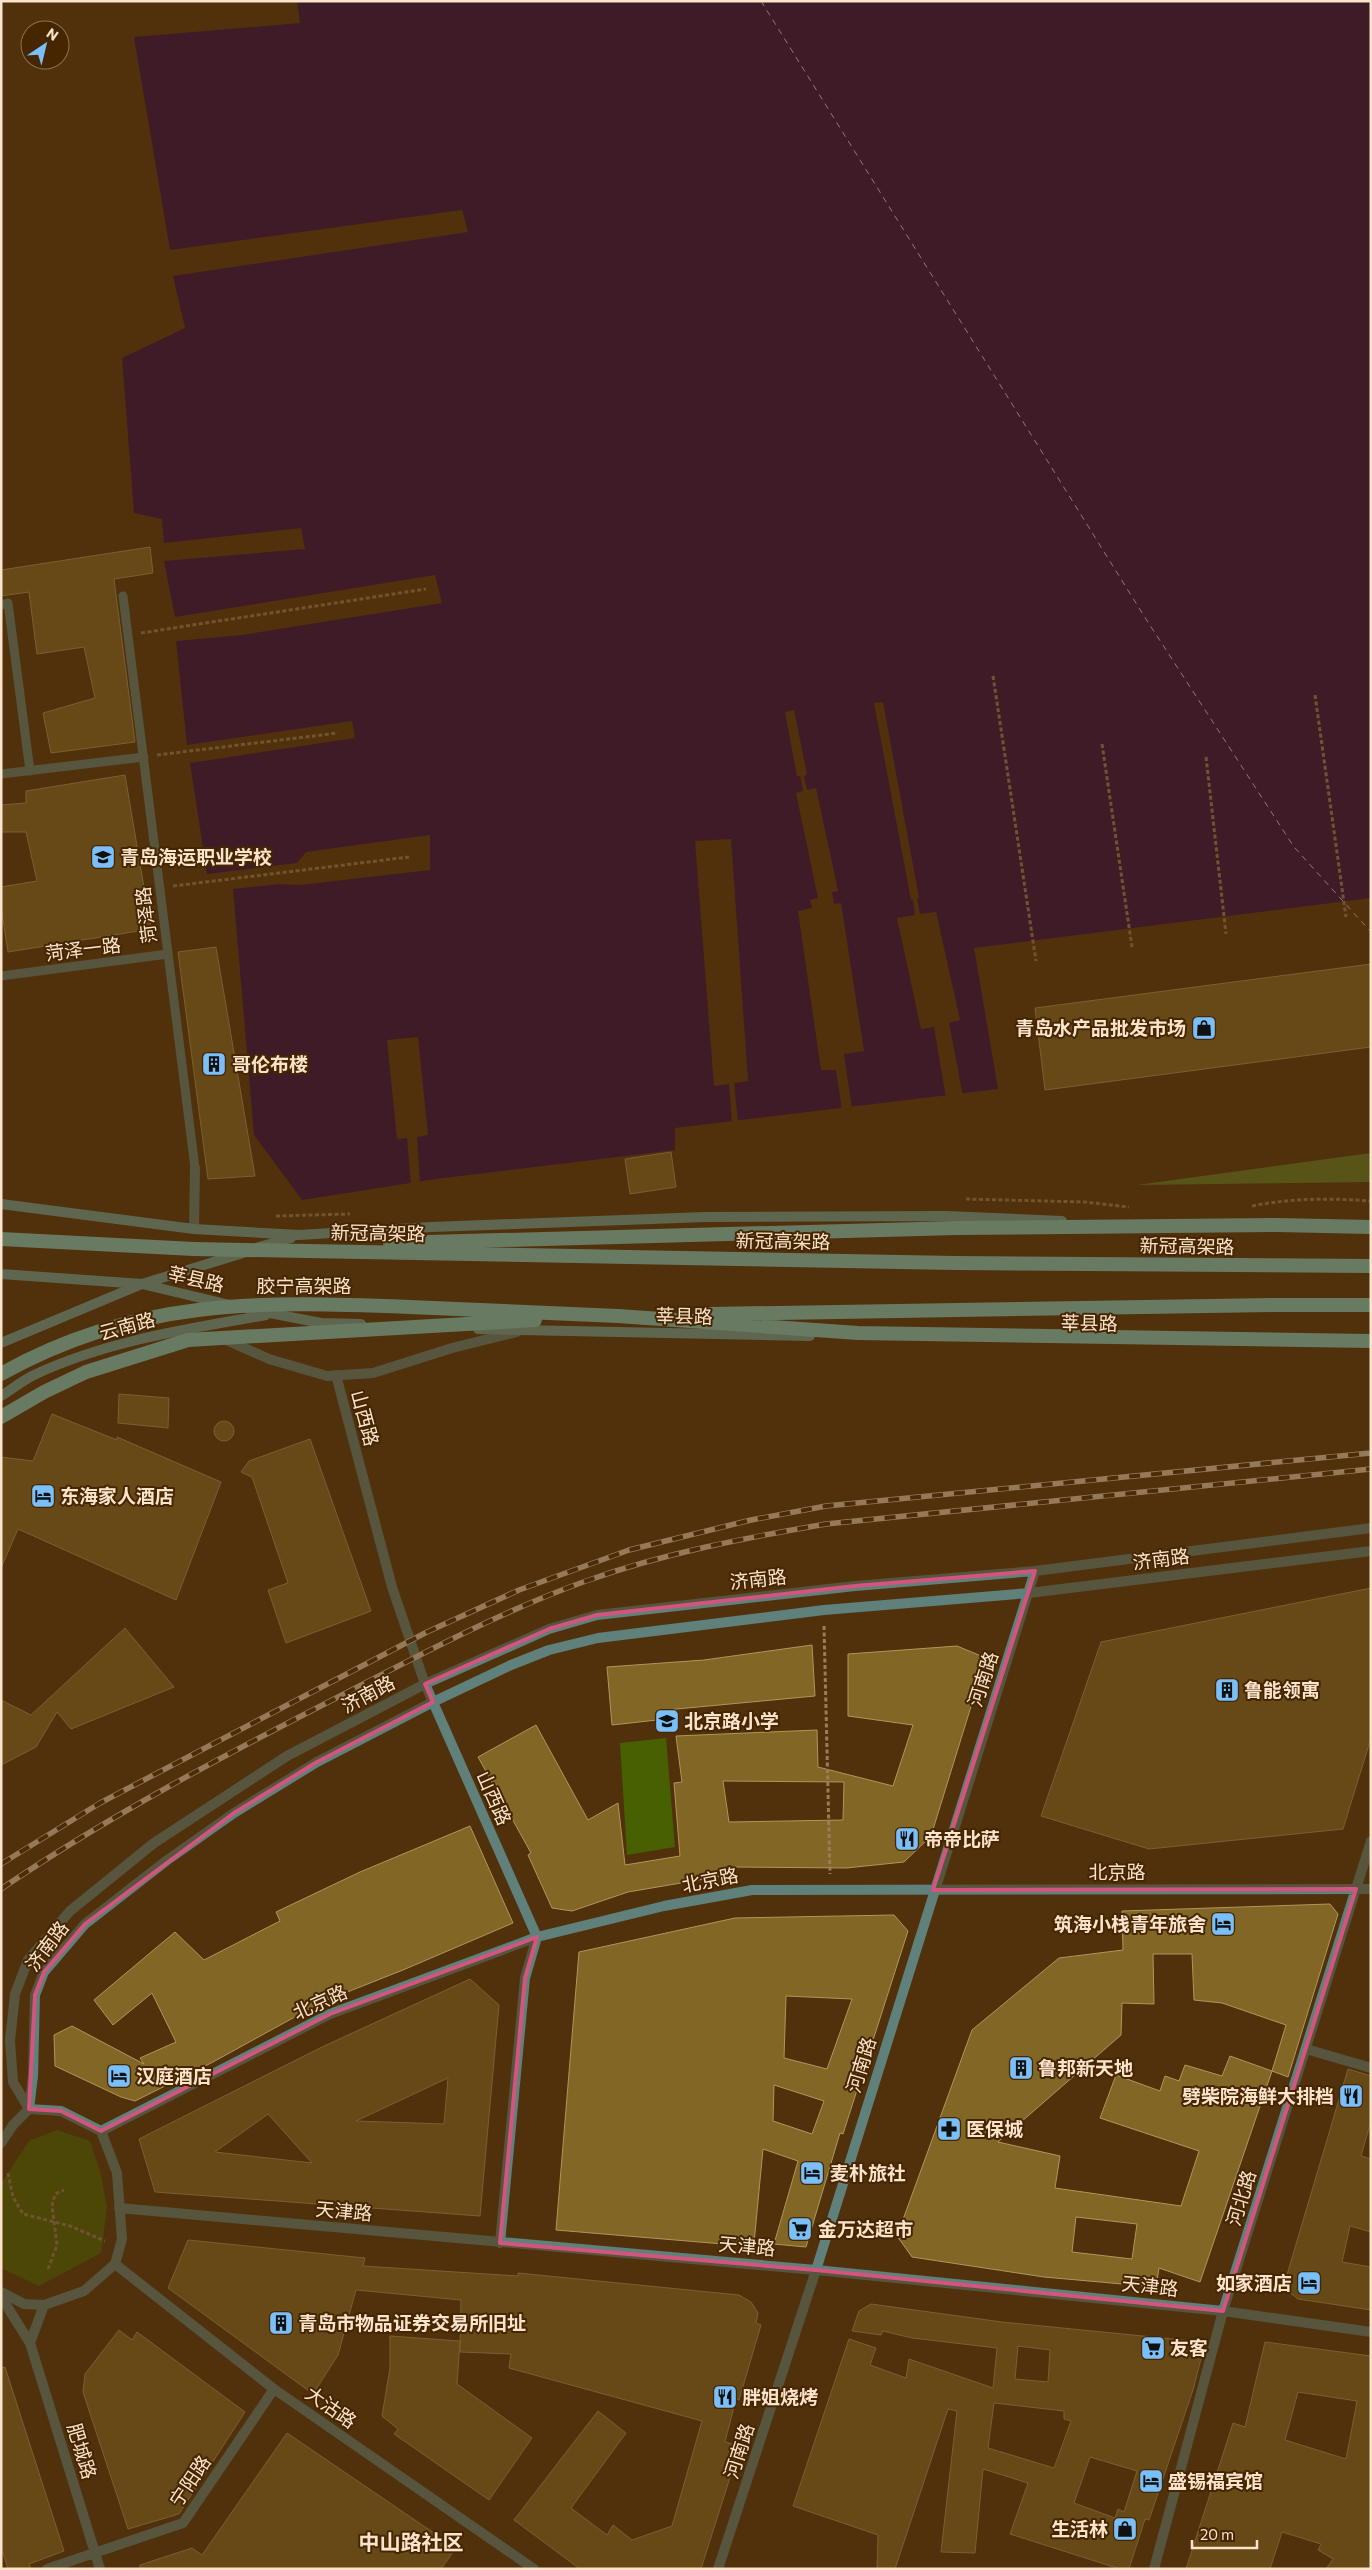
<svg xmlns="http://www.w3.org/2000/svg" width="1372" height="2570" font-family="Commissioner,'Noto Sans SC',sans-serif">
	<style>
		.green { fill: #476002 }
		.forest { fill: #637f26 }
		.water { fill: #2c014a }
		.pier { fill: #50310c }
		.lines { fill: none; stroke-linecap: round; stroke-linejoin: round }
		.ferry { stroke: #e0cafc; stroke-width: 1; stroke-dasharray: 6 5; stroke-linecap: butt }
		.building { fill: #826625; stroke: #b1965b; fill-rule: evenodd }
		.path { stroke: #987c5c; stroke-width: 3; stroke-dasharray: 4 2.5; stroke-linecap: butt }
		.service { stroke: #5f807b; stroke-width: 9 }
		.pedestrian { stroke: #5f807b; stroke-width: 10 }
		.minor { stroke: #5f807b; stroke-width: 10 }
		.tertiary { stroke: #5f807b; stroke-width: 10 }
		.secondary { stroke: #72a7a0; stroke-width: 10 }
		.trunk { stroke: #86d3c9; stroke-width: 14 }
		.rail-casing { stroke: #ead1b7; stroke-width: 5.5 }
		.rail { stroke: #452601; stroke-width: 4; stroke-dasharray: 11; stroke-linecap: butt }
		.trunk-bridge { stroke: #86d3c9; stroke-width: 14 }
		.marked { fill: none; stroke: #d3557d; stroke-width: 4; stroke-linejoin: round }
		.labels { text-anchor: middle; stroke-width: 4; stroke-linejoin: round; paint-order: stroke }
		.poi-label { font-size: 19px; font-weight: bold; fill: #fce3cb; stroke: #452601; text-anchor: start }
		.street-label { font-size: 19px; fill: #fce3cb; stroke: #452601 }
		.quarter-label { font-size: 21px; font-weight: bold; fill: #fce3cb; stroke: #452601 }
	</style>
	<rect width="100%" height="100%" fill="#50310c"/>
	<path class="green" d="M 666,1738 L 675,1847 L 627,1855 L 620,1743 Z
		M 57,2130 L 90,2141 L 100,2171 L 107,2207 L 101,2253 L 39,2286 L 1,2268 L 1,2184 L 29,2141 Z"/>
	<path class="forest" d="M 1371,1153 L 1371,1182 L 1137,1185 Z"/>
	<path class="water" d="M 297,1 L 1371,1 L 1371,898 L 974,948 L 998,1089 L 675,1128 L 675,1150 L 436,1179 L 302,1200 L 254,1135 L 233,889 L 280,884 L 300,885 L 430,870 L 430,835 L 306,852 L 297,863 L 207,874 L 190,763 L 355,738 L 352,721 L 187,745 L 176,641 L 242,635 L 442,603 L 435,575 L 175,617 L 164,561 L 305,549 L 301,528 L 164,543 L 162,519 L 134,513 L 122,358 L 185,328 L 173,276 L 468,232 L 462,210 L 170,250 L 134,37 L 300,23 Z"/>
	<path class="pier" d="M 883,702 L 919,898 L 917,899 L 920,914 L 936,912 L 960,1020 L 949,1023 L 963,1096 L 946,1098 L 934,1027 L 921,1029 L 897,918 L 915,915 L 913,900 L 911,900 L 874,703 Z
		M 794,710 L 807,774 L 804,776 L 807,790 L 816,788 L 838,891 L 832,892 L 834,904 L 841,903 L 864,1051 L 844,1054 L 852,1109 L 842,1110 L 836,1070 L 821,1070 L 798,911 L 812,908 L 810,900 L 818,898 L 796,793 L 803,791 L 800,776 L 797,776 L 785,712 Z
		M 731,839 L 748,1081 L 734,1083 L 738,1122 L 732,1123 L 729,1084 L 714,1086 L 695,841 Z
		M 418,1037 L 428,1135 L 417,1137 L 420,1184 L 411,1186 L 407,1138 L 397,1139 L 387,1040 Z"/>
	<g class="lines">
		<path class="ferry" d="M 761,1 L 1144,616 L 1294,847 L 1371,932"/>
	</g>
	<path class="building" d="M 150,547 L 153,573 L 114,579 L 135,742 L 51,753 L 43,713 L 95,698 L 84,647 L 37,654 L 29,592 L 1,596 L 1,570 Z
		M 125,775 L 151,929 L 8,952 L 1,907 L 1,887 L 37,881 L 26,832 L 1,832 L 1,805 L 26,803 L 26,791 Z
		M 216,947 L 255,1176 L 208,1179 L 178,952 Z
		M 1371,964 L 1371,1047 L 1045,1090 L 1035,1008 Z
		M 671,1152 L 676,1187 L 630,1194 L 625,1159 Z
		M 119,1394 L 169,1398 L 168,1428 L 118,1423 Z
		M 52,1414 L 117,1440 L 117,1437 L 221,1482 L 176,1600 L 18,1529 L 1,1568 L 1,1457 L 33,1461 Z
		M214 1431a10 10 0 1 1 20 0a10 10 0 1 1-20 0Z
		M 310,1439 L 371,1611 L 286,1643 L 268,1590 L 288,1583 L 252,1477 L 241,1472 L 249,1461 Z
		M 1371,1588 L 1371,1738 L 1343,1829 L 1149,1849 L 1041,1816 L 1101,1642 Z
		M 125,1628 L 174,1687 L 71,1729 L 57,1712 L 36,1747 L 1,1765 L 1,1700 L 31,1715 Z
		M 812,1645 L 815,1696 L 666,1710 L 666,1719 L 612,1725 L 607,1667 L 704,1660 Z
		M 957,1646 L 986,1658 L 931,1836 L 904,1862 L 846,1868 L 734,1867 L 734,1874 L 628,1892 L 572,1911 L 552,1908 L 528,1855 L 531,1853 L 478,1757 L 536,1725 L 588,1820 L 618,1803 L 625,1865 L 680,1856 L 674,1783 L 682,1782 L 676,1736 L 817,1730 L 818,1767 L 893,1786 L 913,1725 L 848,1716 L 848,1654 ZM 723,1781 L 844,1782 L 843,1820 L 729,1822 Z
		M 470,1826 L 513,1923 L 403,1970 L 322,2002 L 213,2062 L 135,2101 L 121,2097 L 55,2066 L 54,2035 L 72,2026 L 144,2064 L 140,2058 L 176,2042 L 152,1993 L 113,2025 L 94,2000 L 175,1932 L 204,1960 L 280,1921 L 276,1912 L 360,1872 Z
		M 1330,1904 L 1338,1914 L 1288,2077 L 1272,2071 L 1200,2282 L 1159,2268 L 1156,2287 L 1044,2277 L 912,2257 L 897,2236 L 972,2030 L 1059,1958 L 1123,1950 L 1122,1911 ZM 1153,1954 L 1192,1954 L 1194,2000 L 1222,2003 L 1286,2025 L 1272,2071 L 1230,2056 L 1222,2076 L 1185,2065 L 1179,2081 L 1165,2076 L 1160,2091 L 1116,2075 L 1100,2118 L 1199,2151 L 1181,2206 L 1055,2188 L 1060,2156 L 998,2142 L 1121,2035 L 1122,2003 L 1154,2004 ZM 1076,2217 L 1137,2224 L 1132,2259 L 1072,2252 Z
		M 894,1915 L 908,1931 L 843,2134 L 840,2133 L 806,2247 L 774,2244 L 798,2161 L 763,2149 L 754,2243 L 724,2240 L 723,2244 L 556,2230 L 579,1952 L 735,1918 ZM 786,1996 L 852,1999 L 827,2069 L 784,2058 ZM 774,2085 L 824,2101 L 812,2134 L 773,2121 Z
		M 470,1979 L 499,2005 L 480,2216 L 155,2192 L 139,2139 L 322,2047 ZM 448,2078 L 444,2124 L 356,2121 ZM 268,2114 L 312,2163 L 215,2152 Z
		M 1348,2069 L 1371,2076 L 1371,2121 L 1361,2156 L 1371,2159 L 1371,2232 L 1350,2226 L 1342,2262 L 1371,2267 L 1371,2310 L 1298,2299 L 1289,2292 L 1286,2278 Z
		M 188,2240 L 365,2258 L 363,2266 L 518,2276 L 518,2273 L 739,2295 L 751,2302 L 758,2313 L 756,2323 L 761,2325 L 739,2400 L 736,2399 L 725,2442 L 740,2446 L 701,2569 L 580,2569 L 514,2520 L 598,2411 L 626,2433 L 571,2508 L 607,2535 L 613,2525 L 632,2540 L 672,2526 L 702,2421 L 509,2368 L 511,2354 L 460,2352 L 461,2300 L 356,2290 L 338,2355 L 313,2394 L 168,2288 Z
		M 871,2304 L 1002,2322 L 1193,2341 L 1203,2351 L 1193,2390 L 1149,2520 L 1145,2519 L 1129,2569 L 1120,2569 L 1010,2534 L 1028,2483 L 983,2469 L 975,2553 L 941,2552 L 957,2411 L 948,2409 L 895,2569 L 877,2569 L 878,2535 L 793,2506 L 849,2339 L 876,2348 L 870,2365 L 906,2378 L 909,2359 L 993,2388 L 997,2348 L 912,2338 L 883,2331 L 881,2335 L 852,2331 L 859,2311 ZM 1018,2346 L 1050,2350 L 1048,2382 L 1015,2379 ZM 994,2403 L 1064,2411 L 1064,2419 L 1071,2421 L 1054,2468 L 988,2448 ZM 1090,2457 L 1137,2471 L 1124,2512 L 1118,2509 L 1115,2518 L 1074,2503 Z
		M 119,2330 L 132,2340 L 137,2332 L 245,2412 L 179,2514 L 128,2529 L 83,2392 L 85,2374 Z
		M 390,2336 L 460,2341 L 457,2384 L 532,2438 L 489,2500 L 394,2434 L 398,2429 L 382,2416 L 390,2368 Z
		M 1265,2342 L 1371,2356 L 1371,2569 L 1326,2569 L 1333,2559 L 1318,2550 L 1321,2544 L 1282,2532 L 1270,2569 L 1186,2569 L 1233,2423 L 1245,2427 ZM 1298,2392 L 1357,2401 L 1346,2459 L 1285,2440 Z
		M 5,2367 L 64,2551 L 29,2564 L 31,2569 L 8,2569 L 1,2547 L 1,2368 Z
		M 287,2433 L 456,2548 L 441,2569 L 140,2569 L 140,2565 L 192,2548 L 202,2555 Z"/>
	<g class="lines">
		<path class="path" d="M 141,633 L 426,589
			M 993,676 L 1036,961
			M 1315,695 L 1346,917
			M 1102,744 L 1132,947
			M 157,755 L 338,733
			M 1206,757 L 1226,934
			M 173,886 L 409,857
			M 966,1199 L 1084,1202 L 1129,1207
			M 1252,1206 C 1292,1198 1330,1198 1371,1201
			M 276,1216 L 350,1214
			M 824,1626 L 830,1874
			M 8,2173 L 13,2197 L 23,2214 L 70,2226 L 105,2241
			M 48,2269 L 57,2245 L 52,2206 L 55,2194 L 64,2190"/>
		<path class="service" d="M 123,596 L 195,1168
			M 1,605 L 8,603 L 30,771
			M 1,774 L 144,757
			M 1,976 L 168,954"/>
		<path class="pedestrian" d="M 1306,2049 L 1371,2068"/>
		<path class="minor" d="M 194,1229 L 195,1168
			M 336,1375 L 392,1587 L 425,1684 L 537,1937 L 525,1978 L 500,2243
			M 101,2131 L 330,2014 L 537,1937 L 664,1906 L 752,1890 L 1371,1889
			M 119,2208 L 816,2270 L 1223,2311 L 1371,2332
			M 115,2264 L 274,2389 L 534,2569
			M 1,2297 L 30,2343 L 100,2569
			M 30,2343 L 44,2305
			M 47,2569 L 183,2523 L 274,2389
			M 1154,2569 L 1223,2311 L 1371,1841"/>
		<path class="tertiary" d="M 224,1339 L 269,1359 L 327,1376 L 373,1373 L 452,1348 L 517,1332
			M 29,2109 L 13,2082 L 10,2041 L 15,1994 L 28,1960 L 70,1911 L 154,1843 L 287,1756 L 425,1684 L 549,1629 L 597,1615 L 855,1586 L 1035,1571 L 1371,1528
			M 29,2109 L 33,2076 L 35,1995 L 44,1972 L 85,1924 L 166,1861 L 234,1813 L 317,1762 L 433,1702 L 511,1665 L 549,1650 L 598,1638 L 824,1610 L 1029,1593 L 1371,1551
			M 1,2143 L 13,2125 L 29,2109 L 61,2111 L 101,2131 L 117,2173 L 122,2239 L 115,2264 L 84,2291 L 44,2305 L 24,2304 L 1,2292
			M 718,2569 L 816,2270 L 1035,1571"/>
		<path class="secondary" d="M 1,1204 L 194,1229 L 299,1235 L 431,1227 L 706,1217 L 946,1216 L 1062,1221
			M 259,1247 L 291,1238
			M 1,1274 L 142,1284 L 230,1305
			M 249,1309 L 321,1323 L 361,1324
			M 478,1329 L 810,1336
			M 1,1343 L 142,1284 L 243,1253
			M 1,1396 C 12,1389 22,1381 34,1375 C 106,1341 187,1329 266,1315"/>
		<path class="trunk" d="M 1277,1225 L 1371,1227
			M 1,1239 L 194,1249
			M 709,1314 L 1275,1305 L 1371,1305
			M 618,1316 L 858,1333 L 1371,1341
			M 1,1417 L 44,1392 L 86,1372 L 188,1340"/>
		<defs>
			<path id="rail" d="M 1,1864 L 100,1803 L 427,1632 L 519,1590 L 629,1550 L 751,1520 L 826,1506 L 1371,1453
				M 1,1889 C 110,1815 225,1755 342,1695 C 422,1654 502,1611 586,1581 C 664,1553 745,1538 826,1524 L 1371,1469"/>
		</defs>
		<use href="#rail" class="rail-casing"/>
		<use href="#rail" class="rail"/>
		<path class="trunk-bridge" d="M 390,1243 L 957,1228 L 1277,1225
			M 194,1249 L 955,1263 L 1371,1266
			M 188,1340 L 535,1320
			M 1,1374 C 136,1298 260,1301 410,1307 C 479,1310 548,1313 618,1316"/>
	</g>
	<path d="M0 0H1372V2570H0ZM 1035,1571 L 933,1890 L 1356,1889 L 1223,2311 L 816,2270 L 500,2243 L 525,1978 L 537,1937 L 330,2014 L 101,2131 L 61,2111 L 29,2109 L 35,1995 L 44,1972 L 85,1924 L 234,1813 L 317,1762 L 433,1702 L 425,1684 L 549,1629 L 597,1615 L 855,1586 Z" fill="#50310c" fill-opacity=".55" fill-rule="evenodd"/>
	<path class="marked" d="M 1035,1571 L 933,1890 L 1356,1889 L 1223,2311 L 816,2270 L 500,2243 L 525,1978 L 537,1937 L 330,2014 L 101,2131 L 61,2111 L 29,2109 L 35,1995 L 44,1972 L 85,1924 L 234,1813 L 317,1762 L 433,1702 L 425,1684 L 549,1629 L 597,1615 L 855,1586 Z"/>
	<defs>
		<symbol id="school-square" viewBox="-11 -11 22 22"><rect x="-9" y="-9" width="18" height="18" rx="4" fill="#7abff8" stroke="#452601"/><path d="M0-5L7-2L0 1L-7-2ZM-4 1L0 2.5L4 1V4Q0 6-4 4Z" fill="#111"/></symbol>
		<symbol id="shop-square" viewBox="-11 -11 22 22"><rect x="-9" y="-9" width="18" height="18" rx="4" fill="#7abff8" stroke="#452601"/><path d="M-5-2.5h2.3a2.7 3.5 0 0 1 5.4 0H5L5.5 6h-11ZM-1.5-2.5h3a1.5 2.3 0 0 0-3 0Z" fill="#111"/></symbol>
		<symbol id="building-square" viewBox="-11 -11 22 22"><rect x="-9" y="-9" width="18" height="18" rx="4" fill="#7abff8" stroke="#452601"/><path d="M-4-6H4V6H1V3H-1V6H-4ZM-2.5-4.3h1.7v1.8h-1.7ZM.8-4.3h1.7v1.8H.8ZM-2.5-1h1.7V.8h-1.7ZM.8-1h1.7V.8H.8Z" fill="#111"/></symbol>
		<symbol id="hotel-square" viewBox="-11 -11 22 22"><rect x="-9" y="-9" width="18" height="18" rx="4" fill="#7abff8" stroke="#452601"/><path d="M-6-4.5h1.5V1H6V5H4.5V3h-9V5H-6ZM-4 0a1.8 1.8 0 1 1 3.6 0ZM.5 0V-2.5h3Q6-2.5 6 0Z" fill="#111"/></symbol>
		<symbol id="restaurant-square" viewBox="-11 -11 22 22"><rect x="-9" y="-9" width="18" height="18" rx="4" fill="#7abff8" stroke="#452601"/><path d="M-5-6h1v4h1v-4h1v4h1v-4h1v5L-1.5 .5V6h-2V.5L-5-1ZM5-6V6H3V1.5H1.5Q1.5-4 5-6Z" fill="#111"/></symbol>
		<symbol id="pharmacy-square" viewBox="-11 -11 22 22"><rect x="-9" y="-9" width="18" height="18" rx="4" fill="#7abff8" stroke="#452601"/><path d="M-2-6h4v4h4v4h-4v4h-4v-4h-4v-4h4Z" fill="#111"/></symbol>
		<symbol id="supermarket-square" viewBox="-11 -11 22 22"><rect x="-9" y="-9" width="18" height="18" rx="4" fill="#7abff8" stroke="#452601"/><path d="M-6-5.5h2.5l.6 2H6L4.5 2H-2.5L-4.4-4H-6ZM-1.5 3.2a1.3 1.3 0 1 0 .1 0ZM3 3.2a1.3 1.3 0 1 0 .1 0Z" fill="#111"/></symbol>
	</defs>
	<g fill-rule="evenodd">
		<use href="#school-square" x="89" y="843" width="28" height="28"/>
		<use href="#shop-square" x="1190" y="1014" width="28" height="28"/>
		<use href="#building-square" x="200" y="1050" width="28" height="28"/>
		<use href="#hotel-square" x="29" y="1482" width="28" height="28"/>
		<use href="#building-square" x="1213" y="1676" width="28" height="28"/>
		<use href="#school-square" x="653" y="1707" width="28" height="28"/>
		<use href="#restaurant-square" x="893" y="1825" width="28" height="28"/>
		<use href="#hotel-square" x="1209" y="1910" width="28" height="28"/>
		<use href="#building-square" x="1007" y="2054" width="28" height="28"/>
		<use href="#hotel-square" x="105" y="2062" width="28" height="28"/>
		<use href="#restaurant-square" x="1337" y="2082" width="28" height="28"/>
		<use href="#pharmacy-square" x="935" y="2115" width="28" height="28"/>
		<use href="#hotel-square" x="798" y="2159" width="28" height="28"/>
		<use href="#supermarket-square" x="786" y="2215" width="28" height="28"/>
		<use href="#hotel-square" x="1295" y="2269" width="28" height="28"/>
		<use href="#building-square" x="267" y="2309" width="28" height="28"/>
		<use href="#supermarket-square" x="1139" y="2334" width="28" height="28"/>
		<use href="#restaurant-square" x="711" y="2383" width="28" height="28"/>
		<use href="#hotel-square" x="1137" y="2467" width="28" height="28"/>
		<use href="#shop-square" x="1111" y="2515" width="28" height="28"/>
	</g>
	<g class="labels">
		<g class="poi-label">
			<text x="120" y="864">青岛海运职业学校</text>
			<text x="1186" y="1035" text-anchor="end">青岛水产品批发市场</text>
			<text x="232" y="1071">哥伦布楼</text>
			<text x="60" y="1503">东海家人酒店</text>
			<text x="1244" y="1697">鲁能领寓</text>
			<text x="684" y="1728">北京路小学</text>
			<text x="924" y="1846">帝帝比萨</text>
			<text x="1206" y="1931" text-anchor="end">筑海小栈青年旅舍</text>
			<text x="1038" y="2075">鲁邦新天地</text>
			<text x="136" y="2083">汉庭酒店</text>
			<text x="1334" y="2103" text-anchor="end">劈柴院海鲜大排档</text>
			<text x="966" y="2136">医保城</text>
			<text x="830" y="2180">麦朴旅社</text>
			<text x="818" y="2236">金万达超市</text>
			<text x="1292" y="2290" text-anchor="end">如家酒店</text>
			<text x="298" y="2330">青岛市物品证券交易所旧址</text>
			<text x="1170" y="2355">友客</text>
			<text x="742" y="2404">胖姐烧烤</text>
			<text x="1168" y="2488">盛锡福宾馆</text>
			<text x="1108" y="2536" text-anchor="end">生活林</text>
		</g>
		<g class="street-label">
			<text transform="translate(146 915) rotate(-97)" y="7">菏泽路</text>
			<text transform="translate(83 949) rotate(-7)" y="7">菏泽一路</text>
			<text transform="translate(378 1233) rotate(1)" y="7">新冠高架路</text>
			<text transform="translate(783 1241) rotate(1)" y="7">新冠高架路</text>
			<text transform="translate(1187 1246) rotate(1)" y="7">新冠高架路</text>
			<text transform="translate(196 1279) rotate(13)" y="7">莘县路</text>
			<text x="304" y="1293">胶宁高架路</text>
			<text transform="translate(684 1316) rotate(1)" y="7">莘县路</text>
			<text transform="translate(1089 1323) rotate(1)" y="7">莘县路</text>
			<text transform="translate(127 1326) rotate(-15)" y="7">云南路</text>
			<text transform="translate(365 1418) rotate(75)" y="7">山西路</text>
			<text transform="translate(1161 1559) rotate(-7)" y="7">济南路</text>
			<text transform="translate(758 1579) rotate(-6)" y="7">济南路</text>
			<text transform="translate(983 1679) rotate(-72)" y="7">河南路</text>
			<text transform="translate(368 1694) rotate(-28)" y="7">济南路</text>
			<text transform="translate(494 1798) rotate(66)" y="7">山西路</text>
			<text x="1117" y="1879">北京路</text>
			<text transform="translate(710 1880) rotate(-11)" y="7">北京路</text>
			<text transform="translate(47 1946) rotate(-53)" y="7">济南路</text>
			<text transform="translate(320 2002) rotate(-24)" y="7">北京路</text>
			<text transform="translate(861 2065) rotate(-73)" y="7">河南路</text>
			<text transform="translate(1241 2198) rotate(-73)" y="7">河北路</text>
			<text transform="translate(344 2211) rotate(5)" y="7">天津路</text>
			<text transform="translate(747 2246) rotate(5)" y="7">天津路</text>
			<text transform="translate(1150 2286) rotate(6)" y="7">天津路</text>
			<text transform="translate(331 2407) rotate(35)" y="7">大沽路</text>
			<text transform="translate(82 2451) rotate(73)" y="7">肥城路</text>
			<text transform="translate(739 2451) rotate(-72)" y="7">河南路</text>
			<text transform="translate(190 2481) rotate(-56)" y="7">宁阳路</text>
		</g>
		<g class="quarter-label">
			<text x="411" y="2550">中山路社区</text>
		</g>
	</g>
	<rect width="1372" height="2570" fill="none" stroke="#fce3cb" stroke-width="5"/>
	<g transform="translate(45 45) rotate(35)"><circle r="24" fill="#452601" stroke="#8e7252"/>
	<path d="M0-4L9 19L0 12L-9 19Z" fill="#7abff8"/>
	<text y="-8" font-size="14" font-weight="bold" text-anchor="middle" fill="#fce3cb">N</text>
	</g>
	<path d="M1192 2540v8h65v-8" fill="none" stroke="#fce3cb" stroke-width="2.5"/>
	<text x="1200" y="2540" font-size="15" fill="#fce3cb" stroke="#452601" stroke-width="4" paint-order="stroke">20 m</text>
</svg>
